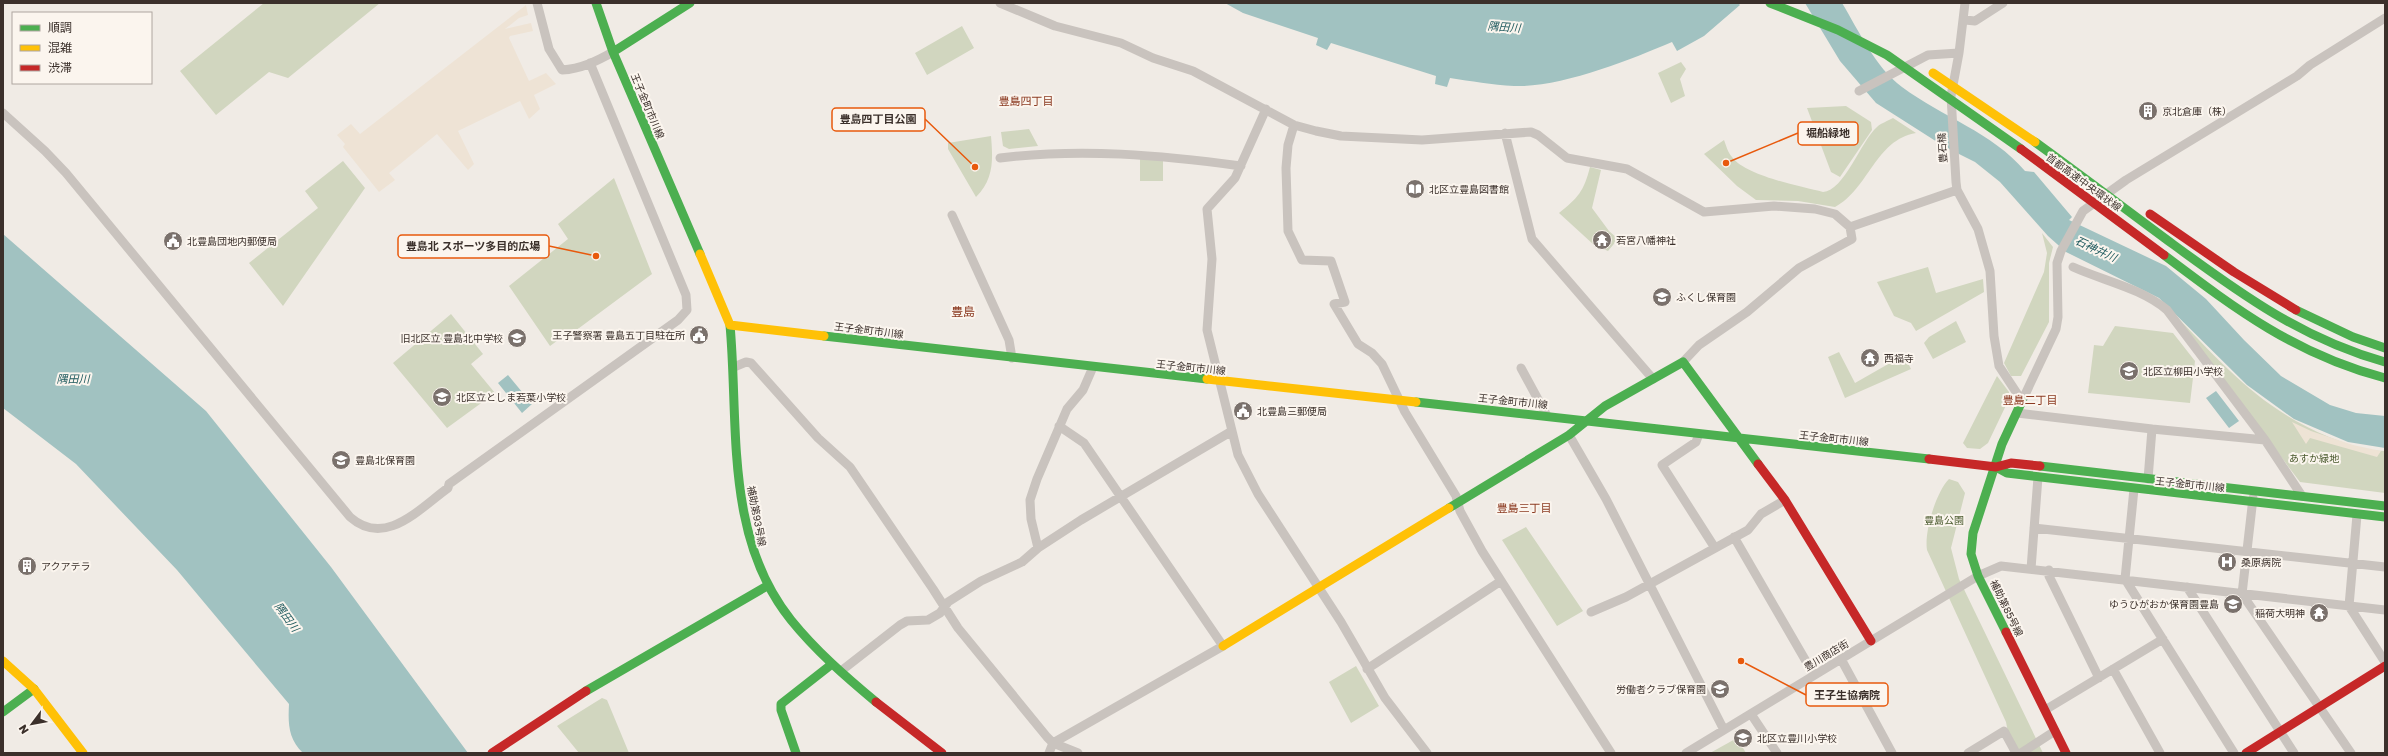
<svg xmlns="http://www.w3.org/2000/svg" width="2388" height="756" font-family="'Golos Text','Noto Sans JP',sans-serif">
	<style>
		.green { fill: #d1d6bf }
		.plaza { fill: #eee3d5 }
		.water { fill: #a1c2c1 }
		.lines { fill: none; stroke-linecap: round; stroke-linejoin: round }
		.street { stroke: #c9c3be; stroke-width: 9 }
		.fast { stroke: #4caf50; stroke-width: 9 }
		.slow { stroke: #ffc107; stroke-width: 9 }
		.jam { stroke: #c62828; stroke-width: 9 }
		.labels { text-anchor: middle; stroke-width: 4; stroke-linejoin: round; paint-order: stroke }
		.street-label { font-size: 10px; fill: #3b302b; stroke: #fbf5ee }
		.poi-label { font-size: 10px; fill: #3b302b; stroke: #fbf5ee; text-anchor: start }
		.park-label { font-size: 10px; fill: #4a5a2e; stroke: #fbf5ee }
		.water-label { font-size: 11px; font-style: italic; fill: #1f5a5e; stroke: #fbf5ee }
		.neighbourhood-label { font-size: 11px; fill: #8c3b22; stroke: #fbf5ee }
		.quarter-label { font-size: 12px; fill: #8c3b22; stroke: #fbf5ee }
		.leader { fill: none; stroke: #e8590c; stroke-width: 1.5 }
		.callout-dot { fill: #e8590c; stroke: #fbf5ee; stroke-width: 1.5 }
		.callout { fill: #fbf5ee; stroke: #e8590c; stroke-width: 1.5 }
		.callout-label { font-size: 11px; text-anchor: middle; font-weight: bold; fill: #3b302b }
	</style>
	<rect width="100%" height="100%" fill="#f0ebe5"/>
	<path class="green" d="M 264,3 L 380,3 L 288,78 L 269,72 L 216,115 L 180,71 Z
		M 962,26 L 974,48 L 927,75 L 915,53 Z
		M 1681,62 L 1686,69 L 1680,79 L 1685,96 L 1671,103 L 1658,73 Z
		M 1846,106 L 1871,122 L 1872,130 L 1840,177 L 1831,172 L 1807,108 Z
		M 1893,118 L 1916,133 C 1875,140 1869,189 1835,207 L 1798,201 L 1756,200 L 1737,186 L 1704,154 L 1724,140 C 1726,145 1728,153 1732,157 C 1746,176 1800,186 1823,192 C 1844,191 1861,141 1877,127 C 1881,123 1888,121 1893,118 Z
		M 1029,129 L 1038,146 L 1009,149 L 1003,146 L 1001,132 Z
		M 991,136 C 993,160 994,179 976,197 L 948,149 L 948,143 Z
		M 1140,158 L 1163,159 L 1163,181 L 1140,181 Z
		M 343,161 L 365,188 L 283,306 L 249,263 L 318,208 L 305,191 Z
		M 1590,167 L 1601,170 L 1592,208 L 1609,231 L 1618,239 L 1608,251 L 1594,245 L 1559,213 C 1578,198 1584,191 1590,167 Z
		M 614,178 L 652,274 L 567,337 L 565,335 L 550,346 L 509,286 L 568,239 L 558,224 Z
		M 2042,233 L 2053,247 L 2049,263 L 2049,322 L 2021,376 L 2011,376 L 2004,363 L 2044,272 L 2047,253 Z
		M 1928,267 L 1936,293 L 1983,279 L 1984,292 L 1916,331 L 1911,323 L 1894,316 L 1877,282 Z
		M 2171,311 C 2222,363 2259,408 2329,437 C 2346,444 2366,451 2385,451 L 2385,493 L 2300,482 Z
		M 451,314 L 483,354 L 471,364 L 495,393 L 447,428 L 393,363 Z
		M 1956,321 L 1966,342 L 1933,359 L 1924,343 L 1929,337 Z
		M 2115,326 L 2173,333 L 2195,361 L 2190,403 L 2088,393 L 2094,345 L 2103,346 Z
		M 1839,352 L 1855,383 L 1904,355 L 1911,369 L 1845,398 L 1828,357 Z
		M 1997,376 L 2009,392 L 2009,399 L 1988,443 L 1980,449 L 1967,448 L 1963,443 Z
		M 1949,479 L 1958,482 L 1965,493 L 1951,548 L 1959,579 L 2043,753 L 2012,753 L 2006,722 L 1927,550 C 1924,532 1936,492 1949,479 Z
		M 1526,527 L 1583,611 L 1557,626 L 1502,540 Z
		M 1356,666 L 1379,706 L 1351,723 L 1329,682 Z
		M 602,698 L 607,700 L 629,753 L 579,753 L 557,726 Z
		M 1737,738 L 1746,753 L 1710,753 Z"/>
	<path class="plaza" d="M 526,5 L 528,15 L 519,18 L 505,29 L 531,23 L 533,31 L 510,36 L 509,38 L 529,81 L 546,73 L 556,84 L 534,95 L 540,109 L 529,119 L 520,101 L 458,131 L 474,164 L 468,170 L 437,134 L 389,173 L 395,180 L 379,192 L 343,147 L 345,144 L 337,135 L 351,124 L 360,134 Z
		M 2292,422 L 2311,431 L 2353,445 L 2381,451 L 2377,457 L 2310,438 L 2306,444 Z"/>
	<path class="water" d="M 1225,3 L 1738,3 L 1740,5 L 1704,36 L 1677,51 L 1672,42 C 1630,60 1559,88 1514,86 C 1492,85 1471,81 1450,78 L 1447,87 L 1435,84 L 1436,76 L 1331,43 L 1327,50 L 1316,45 L 1318,38 L 1243,13 Z
		M 1805,3 L 1842,3 C 1859,31 1875,67 1902,87 C 1942,117 1992,132 2025,171 L 2034,172 L 2072,217 L 2069,220 L 2166,266 L 2206,299 L 2244,340 L 2281,376 L 2330,405 L 2356,413 L 2385,416 L 2385,448 L 2348,442 L 2294,419 L 2247,385 L 2159,298 L 2066,252 L 2048,236 L 2000,182 L 1975,162 L 1945,147 L 1876,103 L 1840,61 Z
		M 3,234 L 206,411 L 331,567 L 468,753 L 303,753 C 288,739 288,723 289,704 L 177,570 L 76,464 L 3,408 Z
		M 508,375 L 532,404 L 522,413 L 498,383 Z
		M 2216,391 L 2239,421 L 2229,428 L 2206,398 Z"/>
	<g class="lines">
		<path class="street" d="M 537,3 L 549,49 L 562,70 C 581,69 597,61 613,52
			M 1000,3 L 1055,26 L 1121,43 L 1153,58 L 1193,71 L 1294,125 L 1316,131 L 1341,136 L 1422,140 L 1531,132 L 1538,135 L 1567,158 L 1627,169 L 1704,212 L 1774,206 L 1815,209 L 1835,214 L 1850,227 L 1957,190
			M 1965,20 L 1975,21 L 2003,3
			M 1959,53 L 1965,3
			M 1859,91 L 1928,55 L 1959,53 L 1951,96 L 1956,182 L 1957,190 L 1978,229 L 1990,271 L 1994,336 L 1999,366 L 2022,401
			M 1266,109 L 1235,178 L 1207,209 L 1212,259 L 1207,330 L 1238,455 L 1258,494 L 1341,622 L 1385,698 L 1427,753
			M 3,113 L 45,151 L 66,173 L 350,517 C 385,548 419,509 448,488 L 449,484 L 678,320 L 687,310 L 686,295 L 590,63
			M 1294,125 L 1288,145 L 1286,168 L 1288,231 L 1302,260 L 1331,261 L 1345,302 L 1334,304 L 1358,344 L 1372,353 L 1382,364 L 1405,412 L 1456,496 L 1460,511 L 1482,551 L 1611,753
			M 1505,133 L 1532,239 L 1653,379
			M 1000,158 C 1081,148 1161,155 1241,166
			M 952,215 L 1009,340 L 1012,358
			M 2073,267 C 2104,281 2141,288 2167,310 L 2265,440 L 2302,496
			M 1683,362 L 1699,345 L 1747,312 L 1799,268 L 1852,239 L 1850,227
			M 734,367 L 746,362 L 751,363 L 818,438 L 850,467 L 933,589 L 958,628 L 1047,737 L 1053,743 L 1078,753
			M 1521,368 L 1547,416
			M 2022,401 L 2056,329 L 2058,317 L 2057,263 L 2061,251 L 2083,211 L 2126,180 L 2297,76 L 2310,65 L 2385,18
			M 2017,413 L 2152,429
			M 1699,434 L 1696,442 L 1662,465 L 1715,548
			M 1569,435 L 1606,499 L 1724,730
			M 2148,479 L 2152,429 L 2265,440
			M 2134,489 L 2125,579 L 2234,753
			M 2253,498 L 2242,594 L 2351,753
			M 2357,515 L 2349,606 L 2385,662
			M 2034,528 L 2385,567
			M 1734,537 L 1814,675
			M 1038,548 L 1031,519 L 1030,500 L 1037,479 L 1067,409 L 1083,390 L 1093,367
			M 2031,569 L 2038,477
			M 2049,570 L 2049,576 L 2099,678
			M 2187,587 L 2294,753
			M 1591,612 L 1626,597 L 1748,530 L 1761,514 L 1785,500
			M 1841,659 L 1892,753
			M 1367,669 L 1501,581
			M 2113,669 L 2160,753
			M 841,671 L 900,625 L 907,621 L 928,620 L 940,613 L 948,602 L 981,581 L 1022,562 L 1038,548 L 1081,520 L 1232,431
			M 2045,710 L 2163,639
			M 1751,714 L 1777,753
			M 1053,743 L 1223,646 L 1084,443 L 1059,426
			M 1049,753 L 1053,743
			M 1686,753 L 1978,576 L 2001,566 L 2385,610
			M 1968,753 L 2004,731 L 2016,753
			M 2021,753 L 2055,731"/>
		<path class="fast" d="M 596,3 L 613,52 L 700,254
			M 1770,3 L 1838,30 L 1887,55 L 2021,149
			M 613,52 L 690,3
			M 2035,142 C 2082,176 2128,211 2174,245 C 2242,295 2303,339 2385,362
			M 2164,255 C 2237,310 2295,354 2385,378
			M 2296,310 L 2353,337 L 2385,348
			M 730,325 C 739,424 724,537 791,620 C 816,651 846,677 876,702
			M 824,336 L 1207,379
			M 1416,402 L 1929,459
			M 2040,466 L 2385,506
			M 1996,467 L 2007,473 L 2385,517
			M 1449,508 L 1569,435 L 1605,406 L 1683,362 L 1758,464
			M 2006,632 L 1978,576 L 1971,554 L 1973,533 L 2002,444 L 2022,401
			M 586,691 L 767,586
			M 3,712 L 34,689
			M 796,753 L 781,710 L 781,704 L 832,664"/>
		<path class="slow" d="M 1933,73 L 2035,142
			M 700,254 L 730,325 L 824,336
			M 1207,379 L 1416,402
			M 1223,646 L 1449,508
			M 3,661 L 34,689 L 83,753"/>
		<path class="jam" d="M 2021,149 L 2164,255
			M 2150,214 L 2234,272 L 2296,310
			M 1929,459 L 1996,467 L 2011,463 L 2040,466
			M 1758,464 L 1785,500 L 1871,641
			M 2006,632 L 2066,753
			M 876,702 L 942,753
			M 492,753 L 586,691
			M 2246,753 L 2385,666"/>
	</g>
	<defs>
		<symbol id="building-disc" viewBox="-11 -11 22 22"><circle r="9.5" fill="#7a716c" stroke="#fbf5ee"/><path d="M-4-6H4V6H1V3H-1V6H-4ZM-2.5-4.3h1.7v1.8h-1.7ZM.8-4.3h1.7v1.8H.8ZM-2.5-1h1.7V.8h-1.7ZM.8-1h1.7V.8H.8Z" fill="#fff"/></symbol>
		<symbol id="library-disc" viewBox="-11 -11 22 22"><circle r="9.5" fill="#7a716c" stroke="#fbf5ee"/><path d="M-6-4Q-3-5.5-.7-3.5V5Q-3 3-6 4ZM6-4Q3-5.5 .7-3.5V5Q3 3 6 4Z" fill="#fff"/></symbol>
		<symbol id="temple-disc" viewBox="-11 -11 22 22"><circle r="9.5" fill="#7a716c" stroke="#fbf5ee"/><path d="M0-6L5-2H3V0L6.5 2.5H4V6H1.5V3h-3V6H-4V2.5H-6.5L-3 0V-2H-5Z" fill="#fff"/></symbol>
		<symbol id="civic-disc" viewBox="-11 -11 22 22"><circle r="9.5" fill="#7a716c" stroke="#fbf5ee"/><path d="M-.6-6.5H3V-4.5H.6V-3L4-1V1h2V6H-6V1h2V-1L-.6-3ZM-1.2 2.5V6h2.4V2.5Z" fill="#fff"/></symbol>
		<symbol id="school-disc" viewBox="-11 -11 22 22"><circle r="9.5" fill="#7a716c" stroke="#fbf5ee"/><path d="M0-5L7-2L0 1L-7-2ZM-4 1L0 2.5L4 1V4Q0 6-4 4Z" fill="#fff"/></symbol>
		<symbol id="hospital-disc" viewBox="-11 -11 22 22"><circle r="9.5" fill="#7a716c" stroke="#fbf5ee"/><path d="M-5-5h3v3.5h4V-5h3V5h-3V1.5h-4V5h-3Z" fill="#fff"/></symbol>
	</defs>
	<g fill-rule="evenodd">
		<use href="#building-disc" x="2137" y="100" width="22" height="22"/>
		<use href="#library-disc" x="1404" y="178" width="22" height="22"/>
		<use href="#temple-disc" x="1591" y="229" width="22" height="22"/>
		<use href="#civic-disc" x="162" y="230" width="22" height="22"/>
		<use href="#school-disc" x="1651" y="286" width="22" height="22"/>
		<use href="#civic-disc" x="688" y="324" width="22" height="22"/>
		<use href="#school-disc" x="506" y="327" width="22" height="22"/>
		<use href="#temple-disc" x="1859" y="347" width="22" height="22"/>
		<use href="#school-disc" x="2118" y="360" width="22" height="22"/>
		<use href="#school-disc" x="431" y="386" width="22" height="22"/>
		<use href="#civic-disc" x="1232" y="400" width="22" height="22"/>
		<use href="#school-disc" x="330" y="449" width="22" height="22"/>
		<use href="#hospital-disc" x="2216" y="551" width="22" height="22"/>
		<use href="#building-disc" x="16" y="555" width="22" height="22"/>
		<use href="#school-disc" x="2222" y="593" width="22" height="22"/>
		<use href="#temple-disc" x="2308" y="602" width="22" height="22"/>
		<use href="#school-disc" x="1709" y="678" width="22" height="22"/>
		<use href="#school-disc" x="1732" y="727" width="22" height="22"/>
	</g>
	<g class="labels">
		<g class="street-label">
			<text transform="translate(648 106) rotate(67)" y="4">王子金町市川線</text>
			<text transform="translate(1942 148) rotate(-94)" y="4">豊石橋</text>
			<text transform="translate(2084 182) rotate(36)" y="4">首都高速中央環状線</text>
			<text transform="translate(869 330) rotate(7)" y="4">王子金町市川線</text>
			<text transform="translate(1191 367) rotate(6)" y="4">王子金町市川線</text>
			<text transform="translate(1513 401) rotate(6)" y="4">王子金町市川線</text>
			<text transform="translate(1834 438) rotate(6)" y="4">王子金町市川線</text>
			<text transform="translate(2190 484) rotate(6)" y="4">王子金町市川線</text>
			<text transform="translate(757 516) rotate(79)" y="4">補助第93号線</text>
			<text transform="translate(2007 608) rotate(64)" y="4">補助第85号線</text>
			<text transform="translate(1826 655) rotate(-31)" y="4">豊川商店街</text>
		</g>
		<g class="poi-label">
			<text x="2162" y="115">京北倉庫（株）</text>
			<text x="1429" y="193">北区立豊島図書館</text>
			<text x="1616" y="244">若宮八幡神社</text>
			<text x="187" y="245">北豊島団地内郵便局</text>
			<text x="1676" y="301">ふくし保育園</text>
			<text x="685" y="339" text-anchor="end">王子警察署 豊島五丁目駐在所</text>
			<text x="503" y="342" text-anchor="end">旧北区立 豊島北中学校</text>
			<text x="1884" y="362">西福寺</text>
			<text x="2143" y="375">北区立柳田小学校</text>
			<text x="456" y="401">北区立としま若葉小学校</text>
			<text x="1257" y="415">北豊島三郵便局</text>
			<text x="355" y="464">豊島北保育園</text>
			<text x="2241" y="566">桑原病院</text>
			<text x="41" y="570">アクアテラ</text>
			<text x="2219" y="608" text-anchor="end">ゆうひがおか保育園豊島</text>
			<text x="2305" y="617" text-anchor="end">稲荷大明神</text>
			<text x="1706" y="693" text-anchor="end">労働者クラブ保育園</text>
			<text x="1757" y="742">北区立豊川小学校</text>
		</g>
		<g class="park-label">
			<text x="2314" y="462">あすか緑地</text>
			<text x="1944" y="524">豊島公園</text>
		</g>
		<g class="water-label">
			<text transform="translate(1504 27) rotate(4)" y="4">隅田川</text>
			<text transform="translate(2096 249) rotate(25)" y="4">石神井川</text>
			<text x="73" y="383">隅田川</text>
			<text transform="translate(287 617) rotate(54)" y="4">隅田川</text>
		</g>
		<g class="neighbourhood-label">
			<text x="1026" y="105">豊島四丁目</text>
			<text x="2030" y="404">豊島二丁目</text>
			<text x="1524" y="512">豊島三丁目</text>
		</g>
		<g class="quarter-label">
			<text x="963" y="316">豊島</text>
		</g>
	</g>
	<path class="leader" d="M975 167L925 119M1726 163L1798 133M596 256L549 246M1741 661L1806 695"/>
	<g class="callout-dot">
		<circle cx="975" cy="167" r="4"/>
		<circle cx="1726" cy="163" r="4"/>
		<circle cx="596" cy="256" r="4"/>
		<circle cx="1741" cy="661" r="4"/>
	</g>
	<g class="callout">
		<rect x="832" y="108" width="93" height="23" rx="4"/>
		<rect x="1798" y="122" width="60" height="23" rx="4"/>
		<rect x="398" y="235" width="151" height="23" rx="4"/>
		<rect x="1806" y="683" width="82" height="23" rx="4"/>
	</g>
	<g class="callout-label">
		<text x="878" y="123">豊島四丁目公園</text>
		<text x="1828" y="137">堀船緑地</text>
		<text x="473" y="250">豊島北 スポーツ多目的広場</text>
		<text x="1847" y="699">王子生協病院</text>
	</g>
	<rect width="2388" height="756" fill="none" stroke="#3b302b" stroke-width="8"/>
	<rect x="12" y="12" width="140" height="72" fill="#fbf5ee" stroke="#aea6a0"/>
	<rect x="20" y="25" width="20" height="6" fill="#4caf50" stroke="#aea6a0"/>
	<text x="48" y="32" font-size="12" fill="#3b302b">順調</text>
	<rect x="20" y="45" width="20" height="6" fill="#ffc107" stroke="#aea6a0"/>
	<text x="48" y="52" font-size="12" fill="#3b302b">混雑</text>
	<rect x="20" y="65" width="20" height="6" fill="#c62828" stroke="#aea6a0"/>
	<text x="48" y="72" font-size="12" fill="#3b302b">渋滞</text>
	<g transform="translate(32 724) rotate(238)" stroke="#fbf5ee" stroke-width="3" paint-order="stroke">
	<path d="M0-3L7 15L0 10L-7 15Z" fill="#3b302b"/>
	<text y="-6" font-size="11" font-weight="bold" text-anchor="middle" fill="#3b302b">N</text>
	</g>
</svg>
